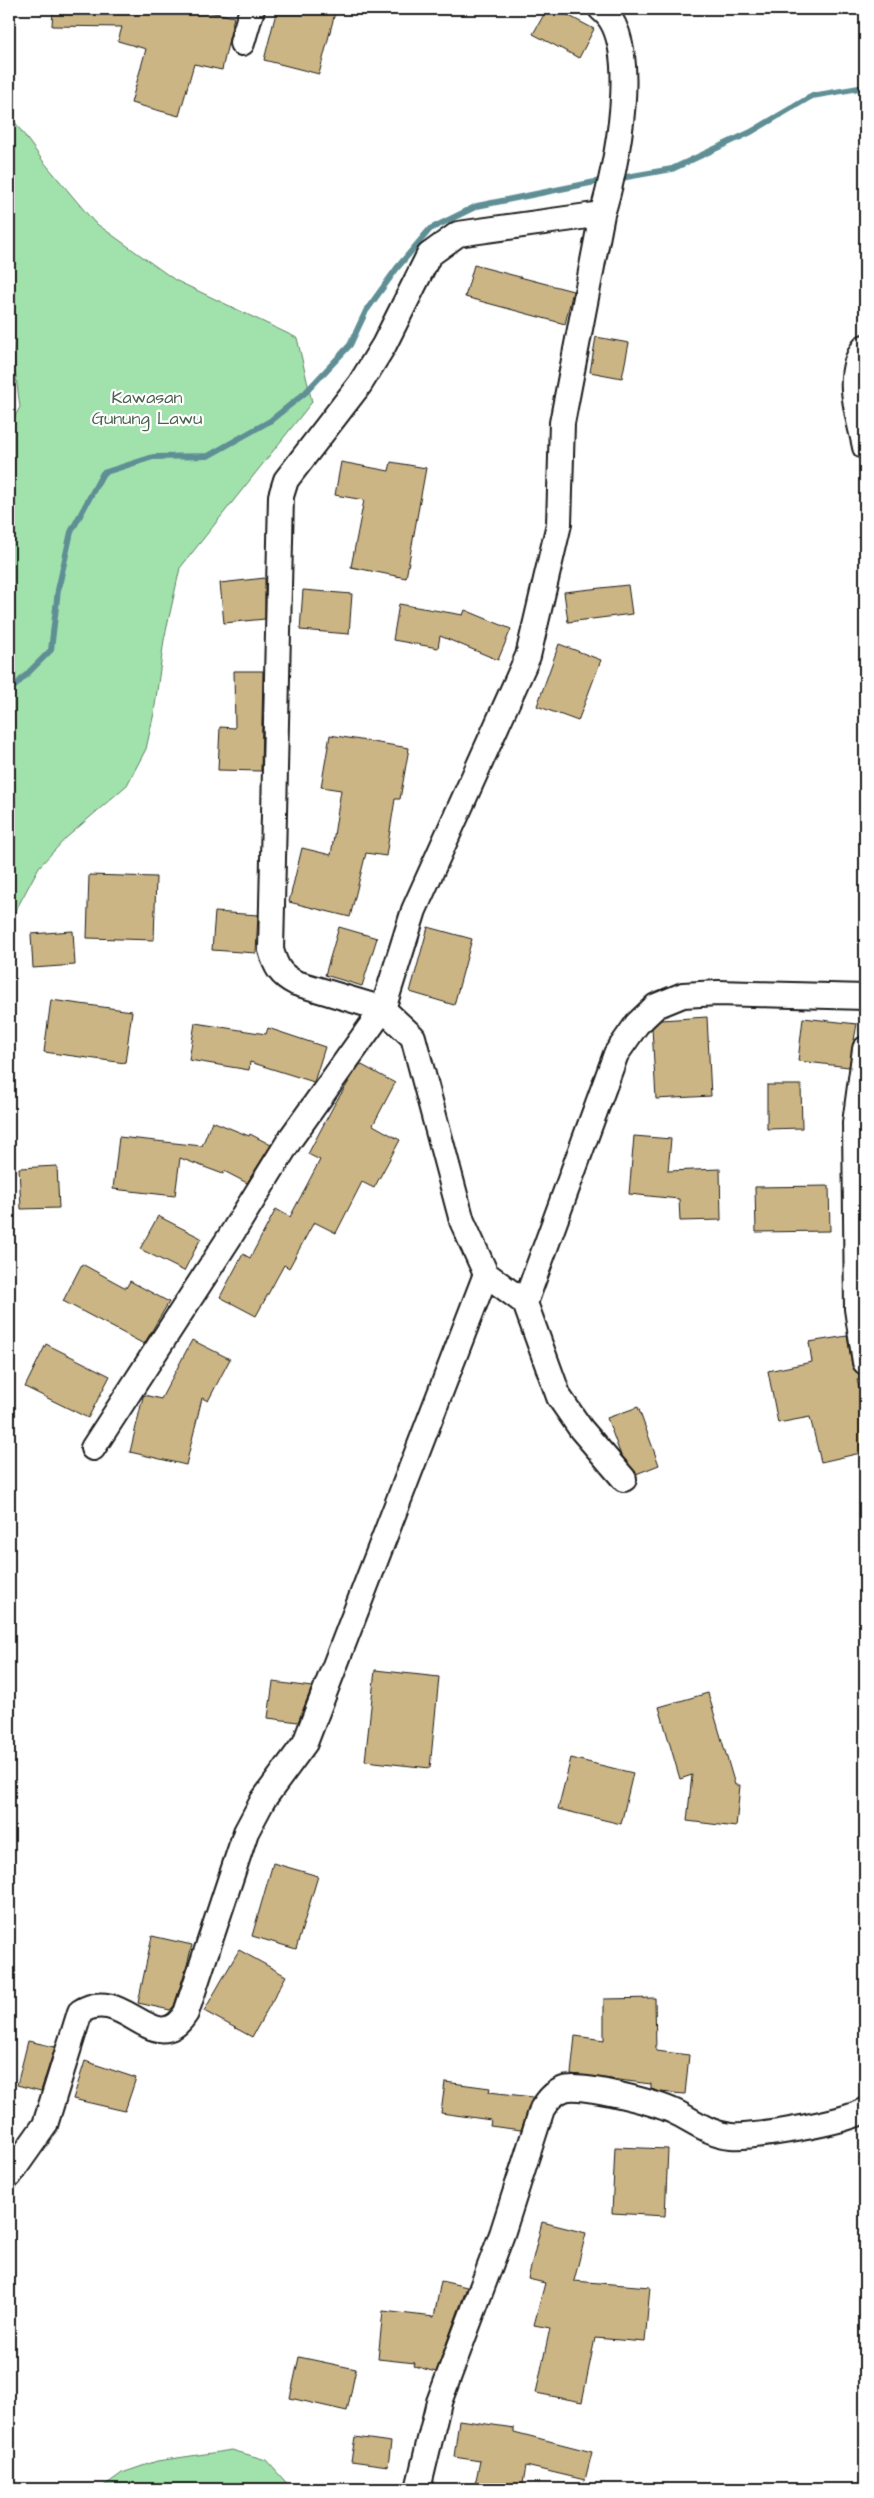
<svg xmlns="http://www.w3.org/2000/svg" width="874" height="2498" font-family="'Architects Daughter',sans-serif">
	<style>
		.green { fill: #a1e2ac; stroke: #5e7f64 }
		.lines { fill: none; stroke-linecap: round; stroke-linejoin: round }
		.stream { stroke: #5f8f95; stroke-width: 6 }
		.building { fill: #ccb584; stroke: #1c1c1c }
		.minor-casing { stroke: #1c1c1c; stroke-width: 28 }
		.minor { stroke: #fff; stroke-width: 24 }
		.labels { text-anchor: middle; stroke-width: 4.5; stroke-linejoin: round; paint-order: stroke }
		.park-label { font-size: 18px; fill: #4b614e; stroke: #fff }
	</style>
	<rect width="100%" height="100%" fill="#fff"/>
	<filter id="ink" filterUnits="userSpaceOnUse"><feTurbulence type="fractalNoise" baseFrequency=".02" numOctaves="2"/><feDisplacementMap in="SourceGraphic" scale="10" xChannelSelector="R" yChannelSelector="G"/><feConvolveMatrix kernelMatrix="1 2 1 2 8 2 1 2 1" color-interpolation-filters="sRGB"/></filter>
	<g filter="url(#ink)">
		<path class="green" d="M 9,114 L 43,161 L 94,222 L 175,280 L 297,338 L 312,402 L 180,568 L 164,640 L 154,713 L 146,749 L 127,785 L 66,838 L 39,867 L 9,923 L 9,427 L 20,407 L 9,324 Z
			M 232,2450 L 266,2460 L 292,2489 L 100,2489 L 122,2473 L 157,2461 Z"/>
		<g class="lines">
			<path class="stream" d="M 615,179 L 672,169 L 751,132 L 812,96 L 865,87
				M 9,688 L 15,686 L 51,650 L 58,590 L 71,532 L 103,473 L 153,457 L 208,456 L 270,421 L 305,393 L 350,345 L 366,311 L 397,268 L 430,229 L 477,206 L 605,180"/>
		</g>
		<path class="building" d="M 53,9 L 195,9 L 234,17 L 222,70 L 194,64 L 179,116 L 131,103 L 146,49 L 118,41 L 122,27 L 52,26 Z
			M 277,9 L 336,9 L 319,74 L 264,60 Z
			M 547,9 L 556,9 L 594,29 L 579,58 L 533,34 Z
			M 474,265 L 573,291 L 565,324 L 465,297 Z
			M 596,337 L 629,343 L 622,378 L 590,372 Z
			M 341,462 L 389,471 L 391,462 L 426,468 L 406,578 L 351,567 L 364,500 L 335,495 Z
			M 265,578 L 265,619 L 224,623 L 220,583 Z
			M 628,585 L 632,614 L 568,622 L 564,592 Z
			M 303,590 L 352,594 L 349,634 L 300,630 Z
			M 399,604 L 463,615 L 465,610 L 511,629 L 498,660 L 440,636 L 438,648 L 393,640 Z
			M 559,644 L 601,660 L 578,721 L 537,706 Z
			M 234,671 L 263,671 L 261,771 L 218,770 L 220,727 L 235,728 Z
			M 330,735 L 409,748 L 400,799 L 395,799 L 386,856 L 366,853 L 350,917 L 289,902 L 302,848 L 331,855 L 341,790 L 321,787 Z
			M 89,875 L 156,877 L 154,940 L 87,938 Z
			M 215,912 L 258,915 L 256,953 L 212,950 Z
			M 339,927 L 377,938 L 362,986 L 325,975 Z
			M 428,927 L 472,939 L 454,1005 L 410,992 Z
			M 73,931 L 75,965 L 33,968 L 31,934 Z
			M 51,1000 L 132,1011 L 125,1063 L 44,1052 Z
			M 707,1017 L 711,1096 L 656,1099 L 652,1028 L 661,1020 Z
			M 803,1018 L 857,1024 L 849,1067 L 798,1061 Z
			M 195,1023 L 266,1034 L 268,1028 L 325,1047 L 314,1082 L 250,1062 L 249,1070 L 189,1060 Z
			M 360,1064 L 395,1083 L 373,1125 L 400,1140 L 374,1188 L 362,1182 L 336,1233 L 314,1222 L 289,1268 L 284,1265 L 256,1316 L 220,1297 L 243,1254 L 250,1258 L 276,1209 L 290,1217 L 320,1160 L 308,1154 L 334,1105 Z
			M 767,1085 L 801,1085 L 802,1128 L 767,1129 Z
			M 212,1121 L 249,1136 L 250,1134 L 271,1145 L 247,1183 L 224,1171 L 223,1174 L 180,1158 L 175,1196 L 113,1189 L 119,1137 L 202,1146 Z
			M 634,1136 L 671,1139 L 668,1171 L 720,1169 L 721,1220 L 680,1221 L 679,1199 L 629,1194 Z
			M 57,1166 L 59,1208 L 21,1209 L 19,1168 Z
			M 829,1186 L 830,1231 L 756,1232 L 755,1187 Z
			M 158,1216 L 201,1238 L 184,1271 L 140,1249 Z
			M 82,1264 L 126,1288 L 130,1281 L 169,1302 L 144,1344 L 63,1301 Z
			M 847,1336 L 852,1365 L 855,1371 L 862,1375 L 863,1379 L 857,1380 L 865,1411 L 865,1414 L 861,1415 L 865,1432 L 865,1452 L 821,1462 L 810,1417 L 778,1423 L 768,1371 L 812,1362 L 809,1342 Z
			M 192,1340 L 230,1359 L 208,1401 L 202,1398 L 186,1465 L 130,1452 L 143,1397 L 144,1395 L 161,1399 Z
			M 46,1344 L 110,1376 L 88,1418 L 25,1387 Z
			M 638,1407 L 659,1465 L 636,1474 L 620,1453 L 607,1418 Z
			M 375,1670 L 439,1677 L 430,1768 L 365,1761 Z
			M 273,1682 L 312,1687 L 298,1722 L 268,1718 Z
			M 708,1693 L 735,1785 L 740,1785 L 736,1827 L 687,1821 L 692,1775 L 680,1779 L 659,1707 Z
			M 571,1758 L 633,1773 L 621,1824 L 558,1809 Z
			M 273,1863 L 318,1876 L 296,1949 L 252,1936 Z
			M 152,1936 L 192,1945 L 187,1965 L 174,2006 L 170,2010 L 138,2003 Z
			M 239,1950 L 286,1976 L 252,2037 L 204,2011 Z
			M 655,1998 L 656,2051 L 689,2055 L 685,2094 L 660,2092 L 651,2089 L 651,2084 L 571,2074 L 575,2036 L 604,2040 L 604,1999 Z
			M 28,2041 L 55,2047 L 41,2091 L 17,2085 Z
			M 85,2061 L 136,2078 L 125,2111 L 73,2099 Z
			M 445,2082 L 490,2088 L 489,2092 L 533,2097 L 521,2130 L 490,2126 L 491,2120 L 441,2113 Z
			M 615,2147 L 668,2149 L 665,2216 L 612,2213 Z
			M 542,2222 L 586,2233 L 574,2281 L 650,2287 L 645,2342 L 595,2338 L 582,2402 L 536,2393 L 550,2328 L 534,2325 L 545,2283 L 528,2279 Z
			M 441,2281 L 467,2287 L 436,2372 L 414,2366 L 415,2363 L 378,2359 L 383,2311 L 434,2317 Z
			M 299,2357 L 356,2369 L 347,2411 L 290,2398 Z
			M 459,2420 L 514,2428 L 514,2432 L 592,2452 L 585,2480 L 526,2466 L 522,2489 L 474,2489 L 480,2461 L 454,2457 Z
			M 355,2437 L 391,2442 L 388,2466 L 351,2461 Z"/>
		<g class="lines">
			<defs>
				<path id="minor" d="M 242,43 L 252,9
					M 602,214 L 458,234 L 429,255 L 384,345 L 360,384 L 286,480 L 281,496 L 271,950 C 276,967 280,975 296,983 L 383,1009 L 413,1037 L 462,1221 L 486,1274 L 525,1303 L 559,1397 L 581,1429 L 624,1479
					M 865,347 C 843,375 859,416 865,447
					M 865,1049 L 855,1123 L 857,1309 L 865,1362
					M 525,1303 L 616,1054 L 637,1024 L 656,1006 L 683,995 L 718,993 L 865,997
					M 93,1448 L 231,1235 L 291,1138 L 383,1009 L 414,910 L 528,656 L 559,524 L 562,423 L 602,214 C 616,170 643,40 601,9
					M 9,2176 L 45,2125 L 80,2012 C 123,1983 155,2062 186,2013 L 246,1832 L 263,1800 L 305,1743 L 486,1274
					M 418,2489 L 439,2402 L 502,2234 L 542,2109 C 548,2100 553,2093 564,2089 C 581,2083 657,2103 675,2112 C 694,2121 709,2134 731,2136 C 754,2138 847,2122 865,2110"/>
			</defs>
			<use href="#minor" class="minor-casing"/>
			<use href="#minor" class="minor"/>
		</g>
	</g>
	<g class="labels">
		<g class="park-label">
			<text x="147" y="403">Kawasan<tspan x="147" dy="21">Gunung Lawu</tspan></text>
		</g>
	</g>
	<rect width="874" height="2498" fill="none" stroke="#fff" stroke-width="30"/>
	<rect x="15" y="15" width="844" height="2468" fill="none" stroke="#1c1c1c" stroke-width="2" filter="url(#ink)"/>
</svg>
